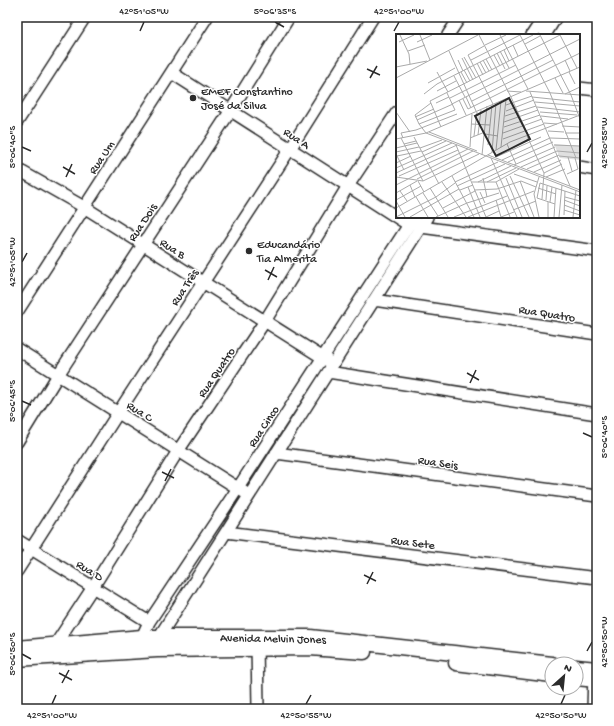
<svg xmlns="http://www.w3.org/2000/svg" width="614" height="726" font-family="'Gochi Hand',sans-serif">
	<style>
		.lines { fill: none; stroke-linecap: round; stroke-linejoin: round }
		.minor-casing { stroke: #2b2b2b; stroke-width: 14 }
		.major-casing { stroke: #2b2b2b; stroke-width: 17 }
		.minor { stroke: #fff; stroke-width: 11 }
		.major { stroke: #fff; stroke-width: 14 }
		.ticks { fill: none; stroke: #2b2b2b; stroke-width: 1.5 }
		.poi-dot { fill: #2b2b2b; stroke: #fff; stroke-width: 1.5 }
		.labels { text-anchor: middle; stroke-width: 3; stroke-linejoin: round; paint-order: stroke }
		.poi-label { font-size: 12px; fill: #2b2b2b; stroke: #fff; text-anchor: start }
		.street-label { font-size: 12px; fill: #2b2b2b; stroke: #fff }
		.inset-road { fill: none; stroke: #aaa; stroke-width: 1 }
		.view { fill: #2b2b2b; fill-opacity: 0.15; stroke: #2b2b2b; stroke-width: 2 }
		.inset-edge { fill: none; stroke: #2b2b2b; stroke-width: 2 }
		.neatline { fill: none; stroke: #2b2b2b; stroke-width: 1.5 }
		.ticks-label { font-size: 10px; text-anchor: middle; fill: #2b2b2b }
	</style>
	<rect width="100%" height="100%" fill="#fff"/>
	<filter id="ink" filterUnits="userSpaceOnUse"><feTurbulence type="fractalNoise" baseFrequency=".025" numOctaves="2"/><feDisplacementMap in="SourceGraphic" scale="8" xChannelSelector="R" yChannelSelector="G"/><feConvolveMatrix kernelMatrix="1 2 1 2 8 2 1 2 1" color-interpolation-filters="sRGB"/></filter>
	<g filter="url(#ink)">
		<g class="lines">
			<defs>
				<path id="minor" d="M 448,35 L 460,17
					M 532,35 L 544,17
					M 545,35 L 556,17
					M 172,73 L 409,225
					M 579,88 L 597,90
					M 17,122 L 85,17
					M 579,167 L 597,170
					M 17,169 L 84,207 L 328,361
					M 421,227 L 597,251
					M 374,300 L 597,334
					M 17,312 L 207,17
					M 17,349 L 244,492
					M 328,372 L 597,414
					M 17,442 L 58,375 L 231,110 L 289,17
					M 276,453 L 597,496
					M 226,532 L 597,578
					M 17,540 L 149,622
					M 17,571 L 118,413 L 290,149 L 373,17
					M 257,642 L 258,709
					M 142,644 L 142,637 L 149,622 L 238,488 L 414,217
					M 158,644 L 159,637 L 427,217
					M 55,645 L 93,587 L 178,451 L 265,321 L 348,186 L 397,112
					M 593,709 L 594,672"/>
				<path id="major" d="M 17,648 L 142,637 L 310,637 L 552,664
					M 17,659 L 157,650 L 310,648 L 364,652
					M 456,663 L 552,675
					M 576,667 L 597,669
					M 576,678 L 597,680"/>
			</defs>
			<use href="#minor" class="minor-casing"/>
			<use href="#major" class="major-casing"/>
			<use href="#minor" class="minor"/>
			<use href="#major" class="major"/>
		</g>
	</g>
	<path class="ticks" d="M 275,22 L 284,27M 140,31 L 144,22M 394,31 L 399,22M 367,69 L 380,75M 370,78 L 377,66M 22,147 L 31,151M 587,152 L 592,143M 63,167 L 75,174M 66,177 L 72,164M 22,262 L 27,253M 265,270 L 277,277M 268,280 L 274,267M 467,373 L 479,380M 470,383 L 476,370M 22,401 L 31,405M 583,433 L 592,437M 162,472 L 174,478M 165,481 L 171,469M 364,575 L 376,581M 367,584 L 373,572M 587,651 L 592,642M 22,654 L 31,659M 59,673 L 72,680M 62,683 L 69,670M 52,704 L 56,695M 306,704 L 311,695M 561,704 L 565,695"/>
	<g class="poi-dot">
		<circle cx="193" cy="98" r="4"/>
		<circle cx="249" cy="251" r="4"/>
	</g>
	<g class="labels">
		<g class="poi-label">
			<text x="201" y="95">EMEF Constantino<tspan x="201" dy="14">José da Silva</tspan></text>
			<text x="257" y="248">Educandário<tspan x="257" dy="14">Tia Almerita</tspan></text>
		</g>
		<g class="street-label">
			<text transform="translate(297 138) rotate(33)" y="4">Rua A</text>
			<text transform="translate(101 157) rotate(-57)" y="4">Rua Um</text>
			<text transform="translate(142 222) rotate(-57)" y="4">Rua Dois</text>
			<text transform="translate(173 248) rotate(32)" y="4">Rua B</text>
			<text transform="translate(184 287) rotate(-57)" y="4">Rua Três</text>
			<text transform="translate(547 313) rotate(9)" y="4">Rua Quatro</text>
			<text transform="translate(216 372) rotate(-56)" y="4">Rua Quatro</text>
			<text transform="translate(140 411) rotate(32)" y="4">Rua C</text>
			<text transform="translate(263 426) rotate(-57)" y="4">Rua Cinco</text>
			<text transform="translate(438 462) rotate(8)" y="4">Rua Seis</text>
			<text transform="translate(413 542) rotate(7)" y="4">Rua Sete</text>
			<text transform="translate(90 570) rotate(32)" y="4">Rua D</text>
			<text transform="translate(273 638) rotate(1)" y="4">Avenida Melvin Jones</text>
		</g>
	</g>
	<g transform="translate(396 34)">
		<rect width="184" height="184" fill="#fff"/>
		<path d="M 158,110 L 184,112 L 184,126 L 164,124 Z" fill="#e0e0e0"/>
		<path class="inset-road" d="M 4,1 L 13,20 L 14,30M 24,1 L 34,26M 83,1 L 115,63M 104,1 L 132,55M 144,1 L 175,61 L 184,85M 164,1 L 181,34M 3,8 L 18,1M 21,8 L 36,1M 129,10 L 144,2M 89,11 L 110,1M 117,11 L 122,22M 88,12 L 72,21 L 97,70M 108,16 L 113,27M 12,17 L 29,11M 53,17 L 80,77M 104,17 L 113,34M 101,19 L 109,35M 98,21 L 104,32M 68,23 L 80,44M 66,24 L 77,46M 90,25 L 96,36M 62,26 L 67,37M 75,26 L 124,1 L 154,59 L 180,124M 87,26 L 93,37M 169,26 L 174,37M 84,28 L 90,39M 81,29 L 87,41M 0,33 L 31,27M 68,36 L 74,47M 41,38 L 52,58M 65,38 L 71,49M 173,38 L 179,50M 58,42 L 69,63M 0,44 L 82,1M 159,44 L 167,59M 32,49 L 59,34M 41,57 L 60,47M 111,57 L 125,58M 130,57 L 184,61M 134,58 L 174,152M 51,59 L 59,76M 28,60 L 41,50 L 137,1M 169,60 L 184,53M 70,63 L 75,74M 115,63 L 132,101M 136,63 L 184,68M 54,64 L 120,31M 67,65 L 72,75 L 184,19M 63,66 L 70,81M 76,67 L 157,26M 139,68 L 184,72M 40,69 L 53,63M 56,70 L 184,5M 110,71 L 136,62M 141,73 L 184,78M 110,77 L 138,66M 0,78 L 14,98M 144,78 L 181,81M 109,82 L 140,72M 145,82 L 172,85M 19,83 L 38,75M 21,86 L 57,70M 108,88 L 142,76M 148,89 L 161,90M 23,90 L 19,81 L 35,69M 75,90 L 94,91M 166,92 L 184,93M 45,93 L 34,67 L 164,1M 108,93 L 144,81M 152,97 L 168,98M 33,98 L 81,117M 30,99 L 23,90 L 59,76M 30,99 L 184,158M 107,99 L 146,85M 169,99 L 184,99M 89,100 L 102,102M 82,101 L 85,76M 78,102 L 81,78M 131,102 L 148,139 L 146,165M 18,103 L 43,150M 5,104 L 27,147M 7,104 L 5,99 L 20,96 L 61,80M 74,104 L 89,98M 0,105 L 30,99 L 184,33M 107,105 L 148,90M 8,110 L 20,107M 111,110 L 120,130M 60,111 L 90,183M 92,111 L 96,71M 158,111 L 184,112M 74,113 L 76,80M 105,113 L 110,65M 0,114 L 21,109M 24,114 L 46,106M 100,116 L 105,67M 0,118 L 23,113M 26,118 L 50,107M 96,118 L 100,69M 0,120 L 8,136M 86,121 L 91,72M 92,121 L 184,156M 1,122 L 25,117M 163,122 L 184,124M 100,123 L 145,103M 172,123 L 176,137M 95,124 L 121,183M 106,126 L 154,104 L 184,105M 112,128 L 157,108M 0,129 L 15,122M 118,131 L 159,113M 125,133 L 161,117 L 184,119M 0,134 L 56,109M 131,135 L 163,121M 138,138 L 165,126M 0,139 L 61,111M 148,139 L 166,130M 118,140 L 141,148M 171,140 L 182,135 L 179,124M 3,142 L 62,116M 56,142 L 78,183M 114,142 L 133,183M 0,143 L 27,147 L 83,120M 150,143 L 169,135M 87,144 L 91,163M 110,144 L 126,183M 21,145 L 77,117M 22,147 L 28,158M 124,147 L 138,183M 46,148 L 70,183M 59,148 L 102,128M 76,148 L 100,148 L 123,135M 82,148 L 115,132M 91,148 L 120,134M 100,148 L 114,183M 0,151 L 72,115M 14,151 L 19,163M 61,152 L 109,130M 72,153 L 84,183M 34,154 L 52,183M 142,154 L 160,160M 64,156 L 77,151M 78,156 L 101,155 L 125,147 L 140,153M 4,157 L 11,167M 84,158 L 89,169M 0,159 L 21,147M 27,159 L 42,182M 20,163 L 32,183M 169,163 L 184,167M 141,164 L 144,149 L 184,162M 141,164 L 159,170M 0,166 L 25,152M 100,166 L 105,183M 150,166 L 151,152M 168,166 L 184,172M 0,167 L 9,183M 154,168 L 156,153M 168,171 L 184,177M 0,174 L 114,108 L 184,81M 47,174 L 79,157M 117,176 L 140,167M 168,176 L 184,181M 168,181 L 169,157M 0,183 L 40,163 L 59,149M 14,183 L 63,155M 40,183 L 71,169 L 103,159M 58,183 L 111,162M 72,183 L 138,157M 90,183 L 103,177M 105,183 L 118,178M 143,183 L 138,160 L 143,143M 152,183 L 152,168M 158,183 L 160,154M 163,183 L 166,151M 177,183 L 180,156"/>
		<path class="view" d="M 113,64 L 134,105 L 100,122 L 79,82 Z"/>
		<rect width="184" height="184" class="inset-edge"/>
	</g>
	<rect width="614" height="726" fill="none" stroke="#fff" stroke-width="44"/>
	<g transform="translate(564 676) rotate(27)"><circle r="19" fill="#ffffff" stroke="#aaaaaa"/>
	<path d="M0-3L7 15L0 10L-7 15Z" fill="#2b2b2b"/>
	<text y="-6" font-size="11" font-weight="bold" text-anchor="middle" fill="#2b2b2b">N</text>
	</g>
	<rect x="22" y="22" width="570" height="682" class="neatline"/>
	<g class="ticks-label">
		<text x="144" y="14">42°51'05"W</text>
		<text x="275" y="14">5°06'35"S</text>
		<text x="399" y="14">42°51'00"W</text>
		<text transform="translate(603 143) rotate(-90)" y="4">42°50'55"W</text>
		<text transform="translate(11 147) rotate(-90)" y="4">5°06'40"S</text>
		<text transform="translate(11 262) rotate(-90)" y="4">42°51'05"W</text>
		<text transform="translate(11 401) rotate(-90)" y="4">5°06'45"S</text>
		<text transform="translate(603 437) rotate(-90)" y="4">5°06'40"S</text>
		<text transform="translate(603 642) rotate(-90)" y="4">42°50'50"W</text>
		<text transform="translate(11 654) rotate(-90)" y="4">5°06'50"S</text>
		<text x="52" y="718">42°51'00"W</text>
		<text x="306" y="718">42°50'55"W</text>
		<text x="561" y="718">42°50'50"W</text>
	</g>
</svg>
